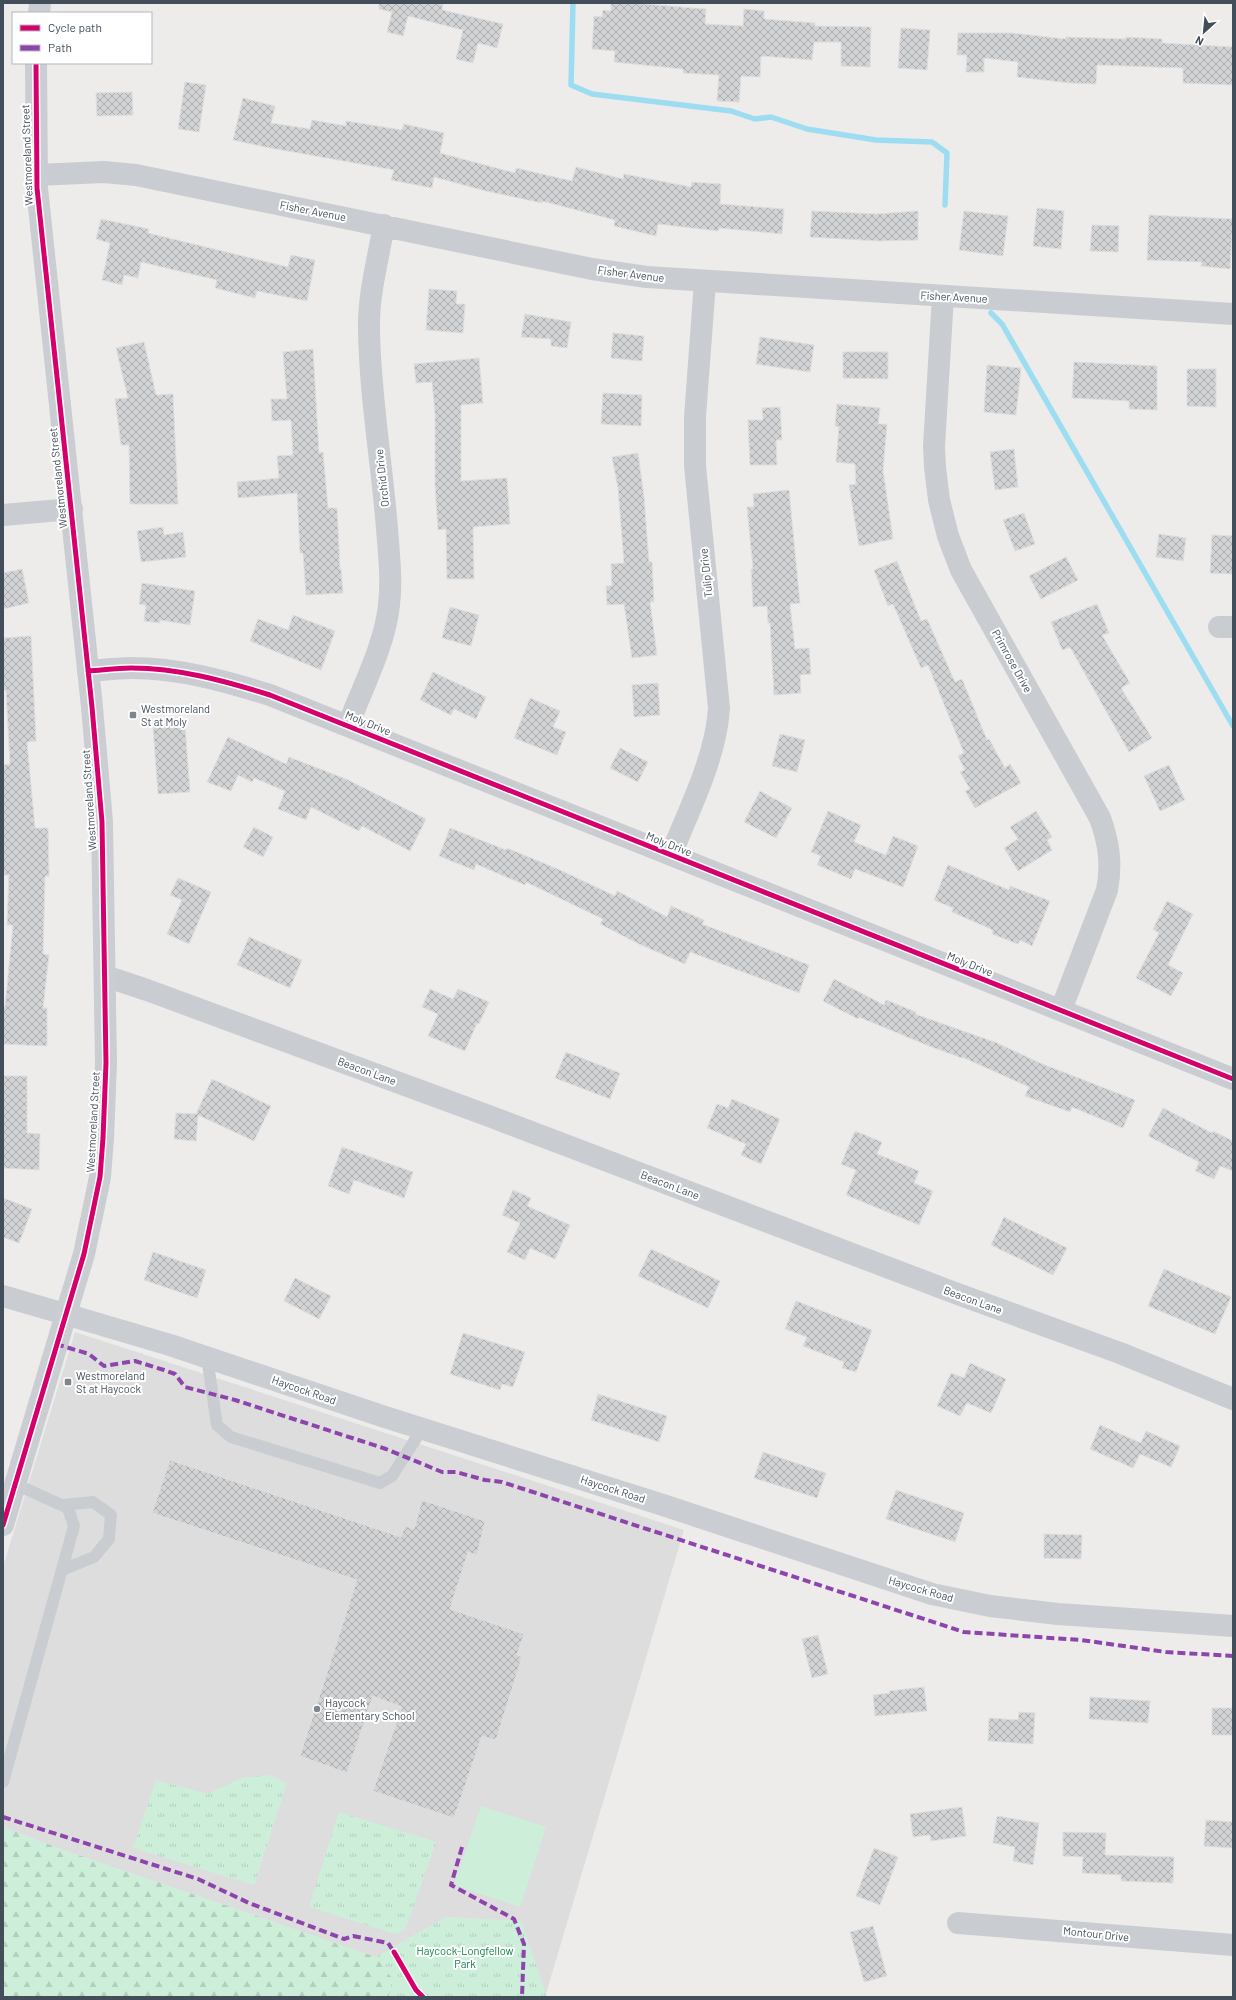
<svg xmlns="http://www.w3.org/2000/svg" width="1236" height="2000" font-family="Barlow,sans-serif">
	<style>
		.education { fill: #deddde }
		.green { fill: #cdefda }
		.forest { fill: url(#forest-firs) }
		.park { fill: url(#park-tufts) }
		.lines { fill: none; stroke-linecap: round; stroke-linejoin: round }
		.stream { stroke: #9dddf1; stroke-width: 5.5 }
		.building { fill: url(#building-cross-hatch); stroke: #dededf }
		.service { stroke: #c9cdd1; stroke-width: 12 }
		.minor { stroke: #c9cdd1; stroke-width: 22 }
		.secondary { stroke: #cacdd2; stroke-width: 22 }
		.quiet { stroke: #8e44ad; stroke-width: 4; stroke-dasharray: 8 4; stroke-linecap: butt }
		.cycleway-casing { stroke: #fff; stroke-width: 8 }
		.cycleway { stroke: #d6006c; stroke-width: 5 }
		.poi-dot { fill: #7e858d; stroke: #fff; stroke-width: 1.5 }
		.labels { text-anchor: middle; stroke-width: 4; stroke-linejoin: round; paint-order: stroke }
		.street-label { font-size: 11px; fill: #424e5a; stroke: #fff }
		.poi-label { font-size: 11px; fill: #424e5a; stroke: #fff; text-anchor: start }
		.park-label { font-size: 11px; fill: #0d804b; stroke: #fff }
	</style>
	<defs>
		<pattern id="forest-firs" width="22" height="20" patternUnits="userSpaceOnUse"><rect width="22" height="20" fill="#cdefda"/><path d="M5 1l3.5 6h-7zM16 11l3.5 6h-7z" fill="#b1cfbd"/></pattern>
		<pattern id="park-tufts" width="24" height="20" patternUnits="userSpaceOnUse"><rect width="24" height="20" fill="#cdefda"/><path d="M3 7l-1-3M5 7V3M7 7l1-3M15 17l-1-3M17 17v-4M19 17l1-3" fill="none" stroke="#b1cfbd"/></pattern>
		<pattern id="building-cross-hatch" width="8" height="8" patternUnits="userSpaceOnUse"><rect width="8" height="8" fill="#d2d3d4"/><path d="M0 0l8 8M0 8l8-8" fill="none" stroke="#acadaf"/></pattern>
	</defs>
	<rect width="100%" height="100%" fill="#edeceb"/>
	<path class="education" d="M 75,1332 L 684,1530 L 545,1997 L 438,1997 L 3,1851 L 3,1567 Z"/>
	<path class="green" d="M 481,1806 L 546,1827 L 520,1907 L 454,1885 Z"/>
	<path class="forest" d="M 3,1827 L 58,1848 L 376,1957 L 392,1978 L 389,1997 L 3,1997 Z"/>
	<path class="park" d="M 269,1775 L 287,1783 L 254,1885 L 133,1848 L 156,1780 L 208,1794 L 242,1778 Z
		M 339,1812 L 436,1842 L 405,1930 L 395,1934 L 309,1907 Z
		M 446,1917 L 521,1921 L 547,1997 L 389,1997 L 392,1978 L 376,1957 Z"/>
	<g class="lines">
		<path class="stream" d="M 573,3 L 571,85 L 592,94 L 731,111 L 755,119 L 771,117 L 807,129 L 876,140 L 932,142 L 947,153 L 945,205
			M 991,313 L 1002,324 L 1233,726"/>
	</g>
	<path class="building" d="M 379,3 L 443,3 L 442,10 L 503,24 L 497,48 L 478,43 L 473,63 L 456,59 L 463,30 L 408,16 L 403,36 L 387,32 L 392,12 L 379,9 Z
		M 611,3 L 643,3 L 643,4 L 706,9 L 705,24 L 743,26 L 744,9 L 764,11 L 764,19 L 815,23 L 815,26 L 871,27 L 870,67 L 841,66 L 841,42 L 814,42 L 812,60 L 761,56 L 760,77 L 741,76 L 739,102 L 717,101 L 719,75 L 683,73 L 683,69 L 614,62 L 615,51 L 592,49 L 594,16 L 602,17 L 603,10 L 611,11 Z
		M 901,28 L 930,30 L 927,70 L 898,68 Z
		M 958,33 L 1012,33 L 1066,39 L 1066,37 L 1126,39 L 1126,37 L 1162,39 L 1162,43 L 1233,47 L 1233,85 L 1183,83 L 1183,68 L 1097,65 L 1096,84 L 1070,83 L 1017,77 L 1018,62 L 984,58 L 984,72 L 966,72 L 967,55 L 957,55 Z
		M 185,82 L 206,85 L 199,132 L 178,129 Z
		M 132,92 L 133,115 L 97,116 L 96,93 Z
		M 243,98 L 275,106 L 271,123 L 310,129 L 312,120 L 346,126 L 346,121 L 402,130 L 404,124 L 444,133 L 440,153 L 515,173 L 516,168 L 572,181 L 576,167 L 623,179 L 624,174 L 691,187 L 692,182 L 721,184 L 720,204 L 784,209 L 782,234 L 719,228 L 718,231 L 658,224 L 656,236 L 614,226 L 615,220 L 542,201 L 542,203 L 486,191 L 434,177 L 432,188 L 391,180 L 394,170 L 265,147 L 233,140 Z
		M 1037,208 L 1064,211 L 1061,249 L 1033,246 Z
		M 812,211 L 877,214 L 918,211 L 918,240 L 878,241 L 810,237 Z
		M 964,211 L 1008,216 L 1003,256 L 959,250 Z
		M 1149,215 L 1233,219 L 1230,269 L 1201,266 L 1202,262 L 1147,260 Z
		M 101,219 L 149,229 L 148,233 L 288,267 L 291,255 L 315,260 L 307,301 L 257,291 L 255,298 L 215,288 L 217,280 L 141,262 L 138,278 L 124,275 L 122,285 L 102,280 L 110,243 L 96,239 Z
		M 1092,225 L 1119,226 L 1118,252 L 1090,251 Z
		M 429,289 L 457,291 L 456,304 L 465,304 L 463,333 L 426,330 Z
		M 525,314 L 571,322 L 567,348 L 551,346 L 551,339 L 521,337 Z
		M 613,333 L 644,336 L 642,361 L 611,358 Z
		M 760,337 L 814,345 L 810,372 L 756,364 Z
		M 144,342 L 156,395 L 173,394 L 178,504 L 130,504 L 129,445 L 121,445 L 115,399 L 128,398 L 116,348 Z
		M 313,349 L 319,453 L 323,452 L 328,508 L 337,508 L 340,569 L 341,569 L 343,593 L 306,595 L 303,553 L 300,553 L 297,493 L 238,498 L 237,482 L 279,478 L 277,456 L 293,455 L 291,420 L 272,421 L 271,399 L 287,399 L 283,352 Z
		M 843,352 L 888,352 L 888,379 L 843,378 Z
		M 479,358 L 483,403 L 461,405 L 461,481 L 507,478 L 510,524 L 473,527 L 474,579 L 447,579 L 446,529 L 438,530 L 435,485 L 435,413 L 432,382 L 416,383 L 414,364 Z
		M 1074,362 L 1157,366 L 1157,410 L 1129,409 L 1129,401 L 1072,398 Z
		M 987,365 L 1021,368 L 1016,415 L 984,412 Z
		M 1187,369 L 1216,369 L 1216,407 L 1187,406 Z
		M 603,393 L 642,395 L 641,426 L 601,424 Z
		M 837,404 L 880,408 L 878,424 L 887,424 L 883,470 L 893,539 L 859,546 L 849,485 L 856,484 L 855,464 L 836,462 L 839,427 L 835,426 Z
		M 780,407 L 782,440 L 776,440 L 777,465 L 750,465 L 748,420 L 763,420 L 762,408 Z
		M 1014,449 L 1018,487 L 995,490 L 990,452 Z
		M 638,453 L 644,497 L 649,562 L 652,562 L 654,602 L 650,602 L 657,655 L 632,658 L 624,604 L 607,605 L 606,586 L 612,586 L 611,564 L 624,563 L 618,488 L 612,457 Z
		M 789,490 L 800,603 L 790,604 L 795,649 L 809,648 L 811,674 L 800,675 L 801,693 L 774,695 L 770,623 L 768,623 L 767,606 L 753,607 L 751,569 L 753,569 L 747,507 L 754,507 L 753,494 Z
		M 1024,513 L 1035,544 L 1015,551 L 1003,520 Z
		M 163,527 L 164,535 L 183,532 L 186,557 L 141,562 L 137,531 Z
		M 1159,534 L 1186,538 L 1183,561 L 1156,557 Z
		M 1212,535 L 1233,536 L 1233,574 L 1210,573 Z
		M 1066,557 L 1078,580 L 1041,599 L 1029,576 Z
		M 897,561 L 921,621 L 927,619 L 955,682 L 962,679 L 987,740 L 989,739 L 1005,768 L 1010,764 L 1021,783 L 975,808 L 965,791 L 970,789 L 960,772 L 965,770 L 958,756 L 964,753 L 928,665 L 921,668 L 893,604 L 888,606 L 874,570 Z
		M 22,569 L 29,603 L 3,609 L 3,573 Z
		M 142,583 L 195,591 L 190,625 L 160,620 L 160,623 L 144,621 L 146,605 L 139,604 Z
		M 1097,604 L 1109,633 L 1102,635 L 1130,683 L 1121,688 L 1152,738 L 1129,752 L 1070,647 L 1062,650 L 1051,622 Z
		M 450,607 L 479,615 L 471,646 L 442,638 Z
		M 293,615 L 335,631 L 321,670 L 250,641 L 258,619 L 288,630 Z
		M 31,636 L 36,741 L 27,742 L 35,828 L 48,828 L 49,876 L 45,876 L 43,954 L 49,955 L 43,1008 L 47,1008 L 47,1046 L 3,1044 L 3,1007 L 5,1007 L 13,925 L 7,925 L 9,875 L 3,875 L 3,765 L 10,764 L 6,690 L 3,690 L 3,638 Z
		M 433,672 L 486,697 L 476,719 L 454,709 L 451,715 L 420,700 Z
		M 658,683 L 660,715 L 634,717 L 632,685 Z
		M 530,698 L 560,711 L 553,727 L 566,732 L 557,755 L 514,738 Z
		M 185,725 L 190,792 L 158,794 L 153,727 Z
		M 780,734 L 805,740 L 797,772 L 772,766 Z
		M 228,737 L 286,764 L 289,757 L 346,779 L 426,819 L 410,851 L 362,826 L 359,831 L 311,807 L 306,820 L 278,809 L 285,791 L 254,778 L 252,782 L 238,775 L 231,791 L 207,782 Z
		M 620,748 L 648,762 L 638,782 L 610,768 Z
		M 1169,765 L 1185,800 L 1160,811 L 1144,776 Z
		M 760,791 L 792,808 L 776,838 L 744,822 Z
		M 828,811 L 861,825 L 854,842 L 886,855 L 893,836 L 918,846 L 903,887 L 855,869 L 851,879 L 817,865 L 821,856 L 811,852 Z
		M 1036,811 L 1052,837 L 1047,840 L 1052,850 L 1018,871 L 1004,848 L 1018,839 L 1010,827 Z
		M 254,827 L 273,837 L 263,857 L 243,847 Z
		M 450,828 L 506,850 L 507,848 L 560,870 L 615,896 L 617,891 L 667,917 L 671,906 L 704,920 L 702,924 L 809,965 L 799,993 L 690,952 L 685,964 L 639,944 L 600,924 L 603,919 L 526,882 L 525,885 L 476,864 L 474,870 L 439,856 Z
		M 948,865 L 1009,890 L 1010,886 L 1050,901 L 1032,946 L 1020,940 L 1018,944 L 992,934 L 993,930 L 952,912 L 953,908 L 934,900 Z
		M 178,878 L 211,892 L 189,944 L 167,934 L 182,900 L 170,895 Z
		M 1167,901 L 1193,914 L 1168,965 L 1183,973 L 1171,996 L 1136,978 L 1159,933 L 1153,929 Z
		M 249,937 L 302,960 L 290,988 L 237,965 Z
		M 834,979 L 884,1005 L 886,1000 L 916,1012 L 915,1014 L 997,1043 L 1040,1063 L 1135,1100 L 1123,1128 L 1072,1107 L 1070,1112 L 1025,1096 L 1029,1087 L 962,1057 L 962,1058 L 929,1046 L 859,1017 L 858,1019 L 823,1001 Z
		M 430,989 L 453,999 L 458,989 L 489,1002 L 479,1024 L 477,1023 L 465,1051 L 428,1036 L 438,1014 L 422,1007 Z
		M 566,1052 L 620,1073 L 610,1099 L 555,1078 Z
		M 3,1076 L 27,1076 L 27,1133 L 40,1134 L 39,1170 L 3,1168 Z
		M 212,1079 L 271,1106 L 254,1141 L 198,1115 L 196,1141 L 174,1139 L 176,1113 L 196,1114 Z
		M 732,1099 L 780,1119 L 761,1164 L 741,1155 L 746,1144 L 707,1128 L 717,1104 L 728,1108 Z
		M 1163,1108 L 1212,1133 L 1213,1131 L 1233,1141 L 1233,1171 L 1220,1166 L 1214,1179 L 1195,1171 L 1199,1162 L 1148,1136 Z
		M 855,1131 L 882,1142 L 877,1154 L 919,1171 L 914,1183 L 933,1191 L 919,1225 L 846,1195 L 856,1170 L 841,1164 Z
		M 342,1147 L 413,1172 L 404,1198 L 354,1180 L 349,1194 L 328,1186 Z
		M 513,1190 L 531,1198 L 527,1206 L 570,1225 L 555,1259 L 530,1248 L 525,1260 L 507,1252 L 520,1223 L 502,1215 Z
		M 3,1198 L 32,1209 L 19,1243 L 3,1237 Z
		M 1004,1217 L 1067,1248 L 1053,1275 L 991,1245 Z
		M 651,1249 L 720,1281 L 708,1308 L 638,1276 Z
		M 153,1252 L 206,1270 L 197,1298 L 144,1280 Z
		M 1164,1269 L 1231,1297 L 1215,1334 L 1148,1306 Z
		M 295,1278 L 331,1296 L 319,1319 L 284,1301 Z
		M 796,1301 L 872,1330 L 856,1372 L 842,1368 L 844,1362 L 803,1346 L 807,1337 L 785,1329 Z
		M 463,1333 L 525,1352 L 513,1387 L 502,1384 L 500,1390 L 450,1374 Z
		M 970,1363 L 1006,1379 L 991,1413 L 967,1403 L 960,1416 L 937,1406 L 951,1373 L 964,1378 Z
		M 598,1394 L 667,1416 L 659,1442 L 591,1420 Z
		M 1100,1425 L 1141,1443 L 1146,1431 L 1180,1446 L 1171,1467 L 1140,1454 L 1133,1468 L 1090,1449 Z
		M 763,1452 L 826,1473 L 817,1498 L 754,1478 Z
		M 170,1460 L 401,1537 L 405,1526 L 414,1529 L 422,1500 L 485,1521 L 477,1555 L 468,1552 L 450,1609 L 524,1634 L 517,1655 L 522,1657 L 496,1740 L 482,1736 L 454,1818 L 373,1791 L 402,1707 L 373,1696 L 347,1773 L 300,1756 L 357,1580 L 152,1513 Z
		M 896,1490 L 964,1513 L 955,1542 L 886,1519 Z
		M 1044,1534 L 1082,1535 L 1081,1559 L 1044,1558 Z
		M 818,1635 L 828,1674 L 812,1678 L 802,1639 Z
		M 924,1687 L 927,1711 L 875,1716 L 873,1695 L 890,1693 L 889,1691 Z
		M 1090,1697 L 1150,1701 L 1148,1723 L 1089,1719 Z
		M 1212,1708 L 1233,1708 L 1233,1735 L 1212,1735 Z
		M 1019,1712 L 1035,1713 L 1033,1744 L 988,1741 L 989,1718 L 1018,1720 Z
		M 962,1807 L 966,1836 L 931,1841 L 930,1835 L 913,1837 L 910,1814 Z
		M 997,1816 L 1039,1823 L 1033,1865 L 1013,1861 L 1015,1847 L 993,1843 Z
		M 1206,1820 L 1233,1822 L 1233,1848 L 1204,1846 Z
		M 1063,1832 L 1106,1833 L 1105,1855 L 1174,1857 L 1173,1883 L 1121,1881 L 1121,1875 L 1082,1873 L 1083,1857 L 1063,1856 Z
		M 874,1848 L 898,1857 L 880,1905 L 856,1896 Z
		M 873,1926 L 887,1976 L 864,1982 L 850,1932 Z"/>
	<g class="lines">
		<path class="service" d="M 207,1357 L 217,1425 L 231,1437 L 380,1483 L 392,1476 L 422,1429
			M 62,1570 L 94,1557 L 109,1539 L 111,1515 L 93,1502 L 62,1505
			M 3,1782 L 74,1526 L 68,1508 L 15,1484"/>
		<path class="minor" d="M 37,175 L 104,172 L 136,175 L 592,269 L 647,277 L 1233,314
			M 943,296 L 934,446 L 935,467 L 939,500 L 948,536 L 961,570 L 1100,818 C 1109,843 1112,864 1107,890 L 1061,1010
			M 3,515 L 72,509
			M 1219,627 L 1233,627
			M 88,671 C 103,670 117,668 131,668 C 179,668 225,681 270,695 L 1233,1079
			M 348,726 C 362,688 385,645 389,605 C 392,580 389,555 387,529 C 382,463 370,397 369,330 C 368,295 378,260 384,225
			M 671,855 C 689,809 716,758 719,708 L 695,466 L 695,417 L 705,282
			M 105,976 L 147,990 L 489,1116 L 955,1293 L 1120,1353 L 1233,1399
			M 3,1296 L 65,1314
			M 958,1923 L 1233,1945"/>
		<path class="secondary" d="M 39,13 L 40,3
			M 65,1314 L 170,1345 L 385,1417 L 663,1505 L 932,1594 L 990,1606 L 1058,1614 L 1233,1626
			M 3,1525 L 84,1254 L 100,1177 L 103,1138 L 106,1063 L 102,822 L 92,707 L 37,188 L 36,63"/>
		<path class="quiet" d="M 56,1344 L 89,1354 L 104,1366 L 135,1361 L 164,1370 L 175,1374 L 185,1387 L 235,1400 L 386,1449 L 442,1472 L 456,1472 L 485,1480 L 502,1482 L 964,1632 L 1081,1640 L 1166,1652 L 1233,1656
			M 3,1817 L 198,1879 L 249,1903 L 344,1939 L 353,1936 L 388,1943 L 394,1952
			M 462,1847 L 451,1885 L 514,1919 L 524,1944 L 522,1997"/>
		<defs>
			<path id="cycleway" d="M 88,671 C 103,670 117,668 131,668 C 179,668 225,681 270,695 L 1233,1079
				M 3,1525 L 84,1254 L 100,1177 L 103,1138 L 106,1063 L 102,822 L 92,707 L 37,188 L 36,63
				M 394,1952 L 416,1990 L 423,1997"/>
		</defs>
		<use href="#cycleway" class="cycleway-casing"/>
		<use href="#cycleway" class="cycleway"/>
	</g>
	<g class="poi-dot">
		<rect x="129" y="711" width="8" height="8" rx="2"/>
		<rect x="64" y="1378" width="8" height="8" rx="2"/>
		<circle cx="317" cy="1709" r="4"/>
	</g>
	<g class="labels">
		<g class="street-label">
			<text transform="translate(27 155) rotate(-92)" y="4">Westmoreland Street</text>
			<text transform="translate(313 211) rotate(11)" y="4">Fisher Avenue</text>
			<text transform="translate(631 274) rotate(7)" y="4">Fisher Avenue</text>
			<text transform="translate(954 297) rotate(3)" y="4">Fisher Avenue</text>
			<text transform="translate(58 478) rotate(-96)" y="4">Westmoreland Street</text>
			<text transform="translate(382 478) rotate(-96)" y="4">Orchid Drive</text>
			<text transform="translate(706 573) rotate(-96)" y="4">Tulip Drive</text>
			<text transform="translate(1012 661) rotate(61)" y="4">Primrose Drive</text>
			<text transform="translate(368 723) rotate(22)" y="4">Moly Drive</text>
			<text transform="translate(89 800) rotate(-94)" y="4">Westmoreland Street</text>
			<text transform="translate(669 844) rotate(22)" y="4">Moly Drive</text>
			<text transform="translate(970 964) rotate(22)" y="4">Moly Drive</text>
			<text transform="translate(367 1071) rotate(20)" y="4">Beacon Lane</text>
			<text transform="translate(93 1122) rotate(-87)" y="4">Westmoreland Street</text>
			<text transform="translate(670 1185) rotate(21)" y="4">Beacon Lane</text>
			<text transform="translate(973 1300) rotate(20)" y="4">Beacon Lane</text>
			<text transform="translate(304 1390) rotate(19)" y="4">Haycock Road</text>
			<text transform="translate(613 1489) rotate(18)" y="4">Haycock Road</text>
			<text transform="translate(921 1589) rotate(16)" y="4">Haycock Road</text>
			<text transform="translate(1096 1934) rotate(6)" y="4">Montour Drive</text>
		</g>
		<g class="poi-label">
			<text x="141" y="713">Westmoreland<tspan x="141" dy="13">St at Moly</tspan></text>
			<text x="76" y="1380">Westmoreland<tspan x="76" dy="13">St at Haycock</tspan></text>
			<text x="325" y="1707">Haycock<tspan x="325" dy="13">Elementary School</tspan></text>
		</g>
		<g class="park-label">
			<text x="465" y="1955">Haycock-Longfellow<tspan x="465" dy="13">Park</tspan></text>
		</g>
	</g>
	<rect width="1236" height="2000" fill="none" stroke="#424e5a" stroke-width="8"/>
	<rect x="12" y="12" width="140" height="52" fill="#ffffff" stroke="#b3b8bd"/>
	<rect x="20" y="25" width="20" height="6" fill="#d6006c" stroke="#b3b8bd"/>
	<text x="48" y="32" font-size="12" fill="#424e5a">Cycle path</text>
	<rect x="20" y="45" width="20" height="6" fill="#8e44ad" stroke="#b3b8bd"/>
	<text x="48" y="52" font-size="12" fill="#424e5a">Path</text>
	<g transform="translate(1204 32) rotate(207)" stroke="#ffffff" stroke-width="3" paint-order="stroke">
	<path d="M0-3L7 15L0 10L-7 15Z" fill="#424e5a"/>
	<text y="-6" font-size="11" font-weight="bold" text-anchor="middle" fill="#424e5a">N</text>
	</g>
</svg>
